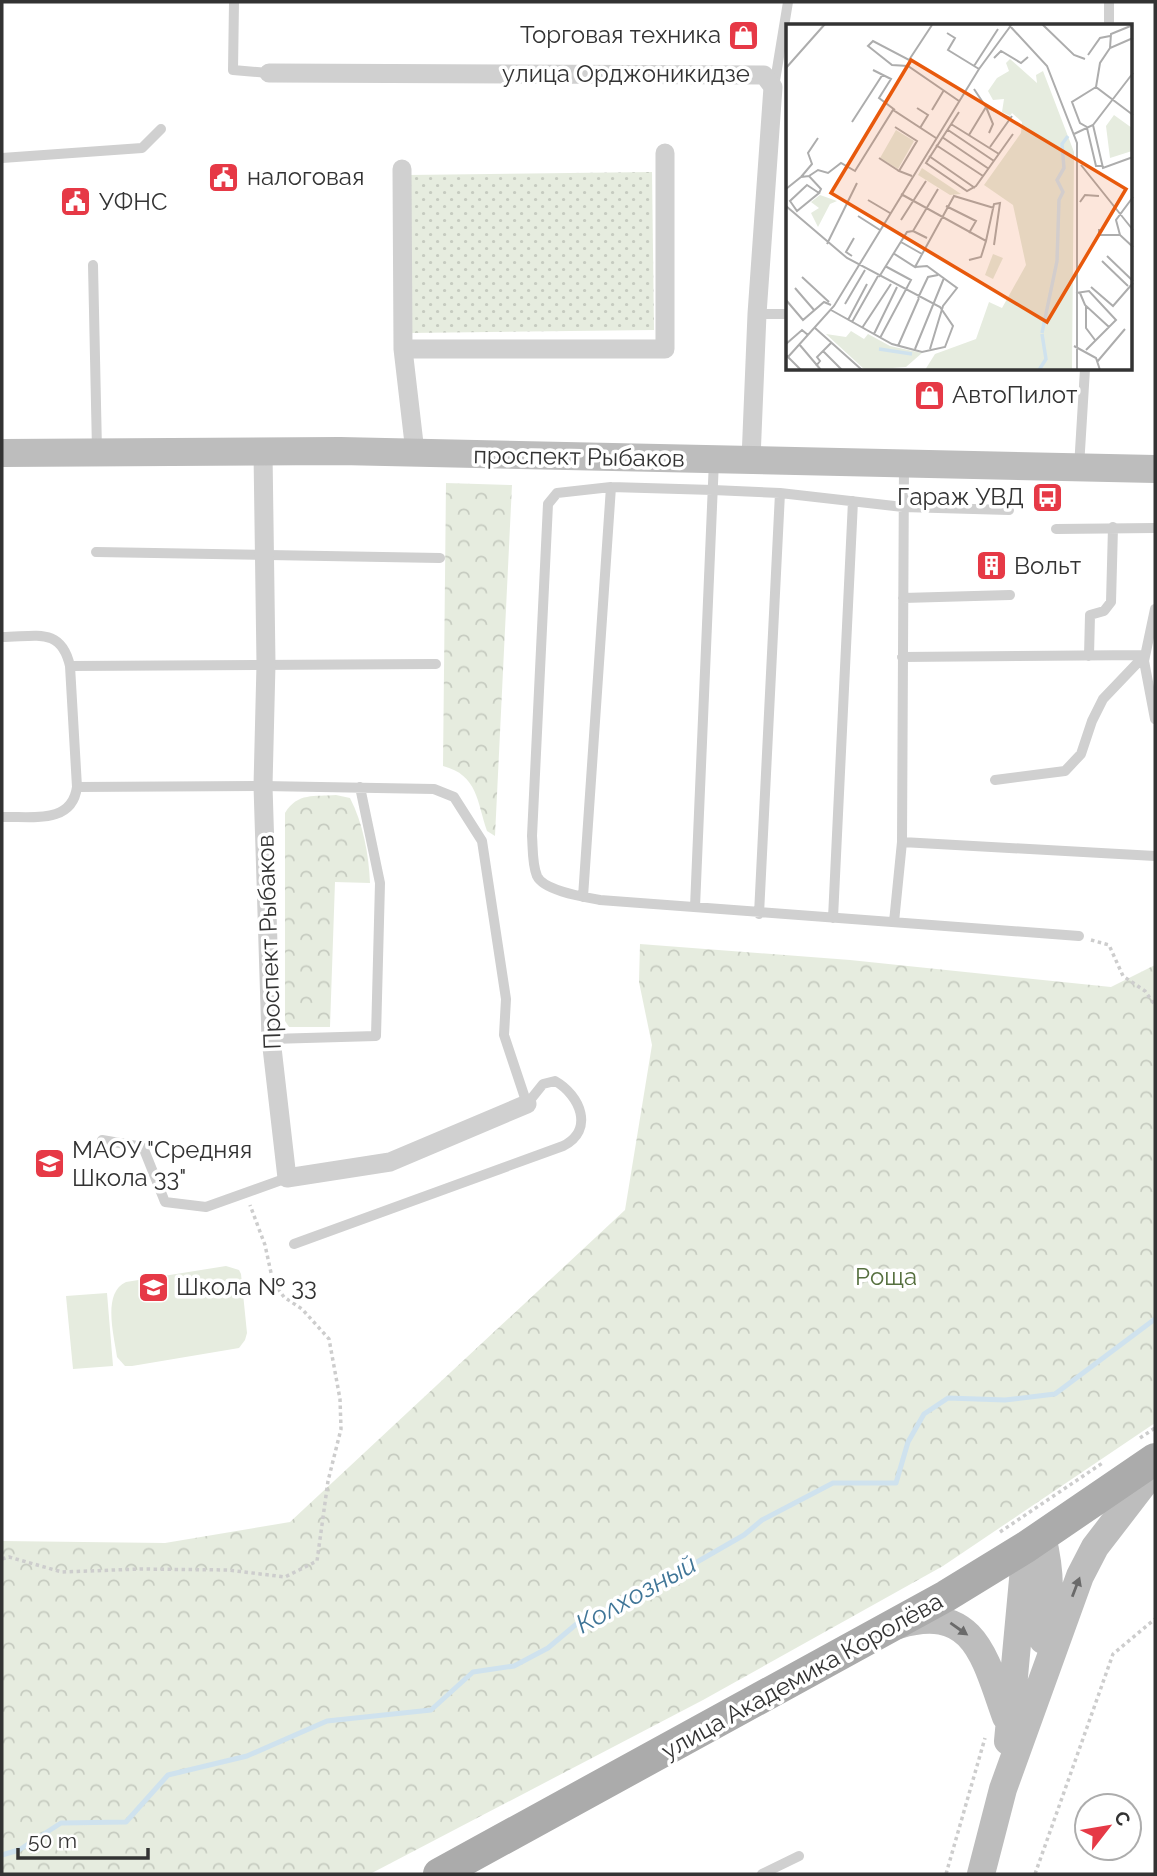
<svg xmlns="http://www.w3.org/2000/svg" width="1157" height="1876" font-family="Raleway,sans-serif">
	<style>
		.grass { fill: url(#grass-dots) }
		.forest { fill: url(#forest-crowns) }
		.pitch { fill: #e6ecdf }
		.lines { fill: none; stroke-linecap: round; stroke-linejoin: round }
		.stream { stroke: #cfe2ee; stroke-width: 5 }
		.path { stroke: #cdcdcd; stroke-width: 3.5; stroke-dasharray: 3.5 3.5; stroke-linecap: butt }
		.lane { stroke: #d0d0d0; stroke-width: 10 }
		.street { stroke: #d0d0d0; stroke-width: 19 }
		.secondary { stroke: #bdbdbd; stroke-width: 28 }
		.primary { stroke: #ababab; stroke-width: 32 }
		.oneway { fill: #6a6a6a }
		.labels { text-anchor: middle; stroke-width: 7; stroke-linejoin: round; paint-order: stroke }
		.poi-label { font-size: 24px; fill: #333; stroke: #fff; text-anchor: start }
		.street-label { font-size: 24px; fill: #333; stroke: #fff }
		.park-label { font-size: 24px; fill: #56703f; stroke: #fff }
		.water-label { font-size: 26px; font-style: italic; fill: #3f7597; stroke: #fff }
		.inset-river { fill: none; stroke: #cfe2ee; stroke-width: 3.5 }
		.inset-road { fill: none; stroke: #adadad; stroke-width: 2 }
		.view { fill: #e8590c; fill-opacity: 0.15; stroke: #e8590c; stroke-width: 3.5 }
		.inset-edge { fill: none; stroke: #333; stroke-width: 3.5 }
	</style>
	<defs>
		<pattern id="grass-dots" width="8" height="8" patternUnits="userSpaceOnUse" patternTransform="scale(1.75)"><rect width="8" height="8" fill="#e6ecdf"/><path d="M2 2h.1M6 6h.1" fill="none" stroke="#c6cbc0" stroke-width="1.8" stroke-linecap="round"/></pattern>
		<pattern id="forest-crowns" width="20" height="18" patternUnits="userSpaceOnUse" patternTransform="scale(1.75)"><rect width="20" height="18" fill="#e6ecdf"/><path d="M2 6a3 3 0 1 1 6 0M12 15a3 3 0 1 1 6 0" fill="none" stroke="#c6cbc0"/></pattern>
	</defs>
	<rect width="100%" height="100%" fill="#fff"/>
	<path class="grass" d="M 652,172 L 654,330 L 410,333 L 407,175 Z"/>
	<path class="forest" d="M 446,483 L 512,485 L 495,836 L 487,831 C 477,802 478,775 443,766 Z
		M 336,795 L 350,798 C 363,823 369,855 370,883 L 335,882 L 330,1027 L 289,1027 L 285,1021 L 285,813 C 298,792 314,797 336,795 Z
		M 640,944 L 850,960 L 1111,987 L 1155,965 L 1155,1423 L 943,1566 L 703,1700 L 370,1874 L 2,1874 L 2,1541 L 165,1543 L 290,1522 L 625,1210 L 652,1045 L 639,982 Z"/>
	<path class="pitch" d="M 226,1266 L 239,1270 L 241,1274 L 247,1333 L 245,1340 L 239,1348 L 132,1366 L 125,1366 L 117,1357 C 114,1335 102,1293 126,1282 Z
		M 107,1293 L 113,1366 L 73,1369 L 66,1296 Z"/>
	<g class="lines">
		<path class="stream" d="M 2,1855 L 19,1850 L 61,1823 L 126,1822 L 168,1775 L 247,1756 L 327,1721 L 431,1710 L 473,1672 L 514,1666 L 548,1648 L 580,1621 L 636,1597 L 744,1535 L 762,1520 L 833,1483 L 896,1483 L 908,1442 L 924,1414 L 948,1398 L 1005,1400 L 1055,1394 L 1155,1319"/>
		<path class="path" d="M 1091,940 L 1109,945 L 1123,976 L 1145,991 L 1155,1005
			M 1140,1438 L 1155,1428
			M 1000,1532 L 1104,1462
			M 2,1559 L 9,1557 L 62,1572 L 141,1569 L 228,1570 L 285,1577 L 317,1561 L 328,1481 L 341,1429 L 340,1399 L 329,1339 L 302,1309 L 284,1297 L 273,1282 L 265,1245 L 250,1205
			M 946,1874 L 985,1738
			M 1035,1874 L 1113,1654 L 1155,1619"/>
		<path class="lane" d="M 234,2 L 233,70 L 269,73
			M 1109,2 L 1109,26
			M 774,87 L 788,2
			M 2,158 L 142,148 L 161,129
			M 93,265 L 97,450
			M 757,314 L 788,314
			M 1079,467 L 1085,369
			M 1009,510 L 903,507 L 780,493 L 713,490 L 611,487 L 557,493 L 548,504 L 532,836 C 533,848 532,864 537,876 C 544,891 584,897 600,900 L 1079,936
			M 1056,529 L 1155,528
			M 96,552 L 440,558
			M 903,598 L 1010,595
			M 1155,609 L 1144,661 L 1155,719
			M 2,637 C 35,637 61,626 70,666
			M 1089,656 L 1090,615 L 1104,611 L 1111,602 L 1113,527
			M 902,657 L 1145,655
			M 995,780 L 1065,771 L 1081,754 L 1092,721 L 1103,699 L 1145,655
			M 77,787 L 70,666 L 436,664
			M 2,817 C 31,816 72,825 77,787 L 263,786 L 434,789 L 454,797 L 482,841 L 506,999 L 504,1035 L 527,1104
			M 902,842 L 1155,856
			M 583,897 L 611,487
			M 695,907 L 714,460
			M 759,914 L 780,493
			M 833,918 L 853,501
			M 894,922 L 902,842 L 904,465
			M 271,1039 L 376,1036 L 380,883 L 360,787
			M 102,1140 L 143,1147 L 165,1202 L 206,1207 L 287,1178
			M 294,1244 L 563,1146 C 595,1130 580,1095 555,1081 L 543,1084 L 527,1104
			M 762,1874 L 799,1856"/>
		<path class="street" d="M 269,73 L 764,75 L 773,87 L 757,314 L 751,459
			M 402,169 L 403,349
			M 263,452 L 266,664 L 263,786 L 271,1039 L 287,1178 L 390,1162 L 527,1104
			M 415,452 L 403,349 L 665,349 L 665,153"/>
		<path class="secondary" d="M 2,453 L 340,451 L 1155,469
			M 1042,1536 C 1052,1577 1050,1599 1043,1640
			M 898,1625 C 975,1602 985,1659 1006,1717
			M 1008,1741 L 1026,1547
			M 981,1874 L 1003,1789 L 1080,1576 L 1095,1547 L 1155,1469"/>
		<path class="primary" d="M 439,1874 L 946,1596 L 1026,1547 L 1155,1459"/>
	</g>
	<defs><path id="oneway-solid" d="M-6-.8H1V-3.2L6.5 0L1 3.2V.8H-6Z" transform="scale(1.75)"/></defs>
	<g class="oneway">
		<use href="#oneway-solid" transform="translate(1076 1587) rotate(-69)"/>
		<use href="#oneway-solid" transform="translate(959 1629) rotate(35)"/>
	</g>
	<defs>
		<symbol id="shop-square" viewBox="-11 -11 22 22"><rect x="-9" y="-9" width="18" height="18" rx="4" fill="#e63946" stroke="#fff"/><path d="M-5-2.5h2.3a2.7 3.5 0 0 1 5.4 0H5L5.5 6h-11ZM-1.5-2.5h3a1.5 2.3 0 0 0-3 0Z" fill="#fff"/></symbol>
		<symbol id="civic-square" viewBox="-11 -11 22 22"><rect x="-9" y="-9" width="18" height="18" rx="4" fill="#e63946" stroke="#fff"/><path d="M-.6-6.5H3V-4.5H.6V-3L4-1V1h2V6H-6V1h2V-1L-.6-3ZM-1.2 2.5V6h2.4V2.5Z" fill="#fff"/></symbol>
		<symbol id="bus-square" viewBox="-11 -11 22 22"><rect x="-9" y="-9" width="18" height="18" rx="4" fill="#e63946" stroke="#fff"/><path d="M-5-6H5V4H4V6H2V4H-2V6H-4V4H-5ZM-3.5-4V0h7V-4ZM-3.5 1.2v1.5H-2V1.2ZM2 1.2v1.5H3.5V1.2Z" fill="#fff"/></symbol>
		<symbol id="building-square" viewBox="-11 -11 22 22"><rect x="-9" y="-9" width="18" height="18" rx="4" fill="#e63946" stroke="#fff"/><path d="M-4-6H4V6H1V3H-1V6H-4ZM-2.5-4.3h1.7v1.8h-1.7ZM.8-4.3h1.7v1.8H.8ZM-2.5-1h1.7V.8h-1.7ZM.8-1h1.7V.8H.8Z" fill="#fff"/></symbol>
		<symbol id="school-square" viewBox="-11 -11 22 22"><rect x="-9" y="-9" width="18" height="18" rx="4" fill="#e63946" stroke="#fff"/><path d="M0-5L7-2L0 1L-7-2ZM-4 1L0 2.5L4 1V4Q0 6-4 4Z" fill="#fff"/></symbol>
	</defs>
	<g fill-rule="evenodd">
		<use href="#shop-square" x="726" y="18" width="35" height="35"/>
		<use href="#civic-square" x="206" y="160" width="35" height="35"/>
		<use href="#civic-square" x="58" y="184" width="35" height="35"/>
		<use href="#shop-square" x="912" y="378" width="35" height="35"/>
		<use href="#bus-square" x="1030" y="480" width="35" height="35"/>
		<use href="#building-square" x="974" y="548" width="35" height="35"/>
		<use href="#school-square" x="32" y="1146" width="35" height="35"/>
		<use href="#school-square" x="136" y="1270" width="35" height="35"/>
	</g>
	<g class="labels">
		<g class="poi-label">
			<text x="721" y="43" text-anchor="end">Торговая техника</text>
			<text x="247" y="185">налоговая</text>
			<text x="99" y="210">УФНС</text>
			<text x="952" y="403">АвтоПилот</text>
			<text x="1024" y="505" text-anchor="end">Гараж УВД</text>
			<text x="1014" y="574">Вольт</text>
			<text x="72" y="1158">МАОУ "Средняя<tspan x="72" dy="28">Школа 33"</tspan></text>
			<text x="176" y="1295">Школа № 33</text>
		</g>
		<g class="street-label">
			<text x="626" y="82">улица Орджоникидзе</text>
			<text transform="translate(579 457) rotate(1)" y="8">проспект Рыбаков</text>
			<text transform="translate(269 942) rotate(-92)" y="8">Проспект Рыбаков</text>
			<text transform="translate(802 1676) rotate(-29)" y="8">улица Академика Королёва</text>
		</g>
		<g class="park-label">
			<text x="886" y="1285">Роща</text>
		</g>
		<g class="water-label">
			<text transform="translate(636 1594) rotate(-29)" y="9">Колхозный</text>
		</g>
	</g>
	<g transform="translate(786 24)">
		<rect width="346" height="346" fill="#fff"/>
		<path d="M 328,91 L 346,104 L 346,127 L 324,134 L 320,102 ZM 110,106 L 128,117 L 112,145 L 94,134 Z" fill="#e6ecdf"/>
		<path d="M 224,35 L 251,59 L 250,51 L 257,47 L 288,128 L 286,346 L 139,346 L 149,330 L 190,315 L 203,278 L 216,284 L 240,241 L 227,181 L 198,161 L 235,109 L 236,98 L 226,89 L 224,92 L 216,88 L 218,75 L 207,76 L 202,67 L 211,54 L 223,47 L 220,39 ZM 136,144 L 175,170 L 164,171 L 132,151 ZM 34,171 L 51,177 L 44,180 L 32,203 L 25,189 L 33,184 L 25,178 ZM 65,307 L 78,315 L 82,310 L 104,322 L 136,329 L 120,343 L 79,346 L 40,310 L 60,313 Z" fill="#e6ecdf"/>
		<path d="M 207,230 L 217,234 L 207,255 L 199,251 Z" fill="#e6ecdf"/>
		<path class="inset-river" d="M 256,309 L 271,237 L 273,176 L 277,168 L 271,156 L 278,144 L 276,120 L 282,112M 93,325 L 126,330M 253,346 L 260,335 L 256,310"/>
		<path class="inset-road" d="M 256,0 L 288,31 L 299,35M 146,1 L 123,36 L 87,17 L 82,22 L 106,41 L 122,42 L 173,77M 223,1 L 261,42 L 291,119 L 291,346M 161,9 L 169,14 L 162,26 L 193,45M 347,14 L 324,24 L 314,39 L 310,63 L 347,91M 324,24 L 325,10 L 347,1M 302,31 L 314,14 L 324,12M 208,34 L 215,27 L 235,39 L 242,33M 188,42 L 212,5M 0,44 L 39,0M 87,46 L 105,55 L 93,74 L 109,86M 188,65 L 200,83 L 224,94M 200,83 L 207,100 L 203,109M 131,84 L 142,91 L 134,104M 146,86 L 158,66M 173,88 L 140,139 L 181,167 L 190,162 L 227,110M 66,98 L 97,50M 165,100 L 213,130M 307,101 L 317,144 L 347,133M 109,103 L 131,117 L 113,147 L 126,152M 301,103 L 294,99 L 286,78 L 310,63M 301,104 L 310,142 L 316,142M 162,106 L 208,137M 288,110 L 307,101 L 347,49M 183,111 L 200,83M 156,113 L 203,145M 150,121 L 197,152M 204,123 L 226,92M 143,132 L 189,164M 93,134 L 113,147M 295,141 L 347,206M 23,152 L 32,146 L 42,149 L 55,139 L 69,147 L 107,86 L 150,114M 15,153 L 26,140 L 22,129 L 32,114M 21,161 L 33,169 L 11,187 L 4,177 ZM 0,165 L 15,153 L 23,152 L 35,165 L 33,169M 115,170 L 200,217 L 208,180 L 214,179 L 208,221M 347,173 L 330,196 L 334,211 L 347,223M 82,176 L 104,189M 294,178 L 299,171 L 313,172M 0,182 L 61,234 L 154,283 L 167,302 L 159,323 L 136,328 L 106,320 L 45,286M 160,182 L 190,197 L 183,209M 72,192 L 94,206M 115,196 L 140,157M 313,205 L 313,211 L 334,211M 141,214 L 127,207 L 152,165M 115,218 L 136,230M 41,220 L 71,159M 107,229 L 129,243 L 168,172 L 208,184M 66,232 L 60,228 L 68,214M 321,232 L 347,257M 183,236 L 195,233 L 200,217M 316,237 L 342,262M 129,243 L 141,242 L 171,264 L 157,282 L 144,325M 16,253 L 43,278M 93,253 L 121,208 L 127,207M 305,263 L 327,282 L 347,259M 9,264 L 28,286M 290,269 L 303,267 L 330,296 L 300,326M 294,269 L 299,281 L 323,303M 132,274 L 142,253 L 152,251M 0,276 L 17,296 L 38,278 L 45,281M 59,280 L 79,246M 300,282 L 300,304 L 309,316M 62,296 L 81,260M 66,298 L 92,252M 29,304 L 76,346M 76,304 L 105,260M 88,310 L 111,263M 94,314 L 125,256 L 99,242M 0,320 L 16,306 L 22,311M 13,320 L 35,346M 112,322 L 133,274M 288,322 L 310,334 L 314,346M 129,325 L 158,254M 37,327 L 56,346M 0,331 L 15,346M 2,333 L 48,282 L 193,45 L 226,0M 311,338 L 339,305M 30,342 L 34,337 L 31,333 L 45,319M 103,346 L 124,346"/>
		<path class="view" d="M 125,36 L 340,165 L 261,298 L 45,169 Z"/>
		<rect width="346" height="346" class="inset-edge"/>
	</g>
	<rect width="1157" height="1876" fill="none" stroke="#333333" stroke-width="7"/>
	<g transform="translate(1108 1827) rotate(59)"><circle r="33" fill="#ffffff" stroke="#adadad" stroke-width="2"/>
	<path d="M0-5L12 26L0 18L-12 26Z" fill="#e63946"/>
	<text y="-10" font-size="19" font-weight="bold" text-anchor="middle" fill="#333333">С</text>
	</g>
	<path d="M18 1848v10h130v-10" fill="none" stroke="#333333" stroke-width="3.5"/>
	<text x="28" y="1848" font-size="21" fill="#333333" stroke="#ffffff" stroke-width="5" paint-order="stroke">50 m</text>
</svg>
